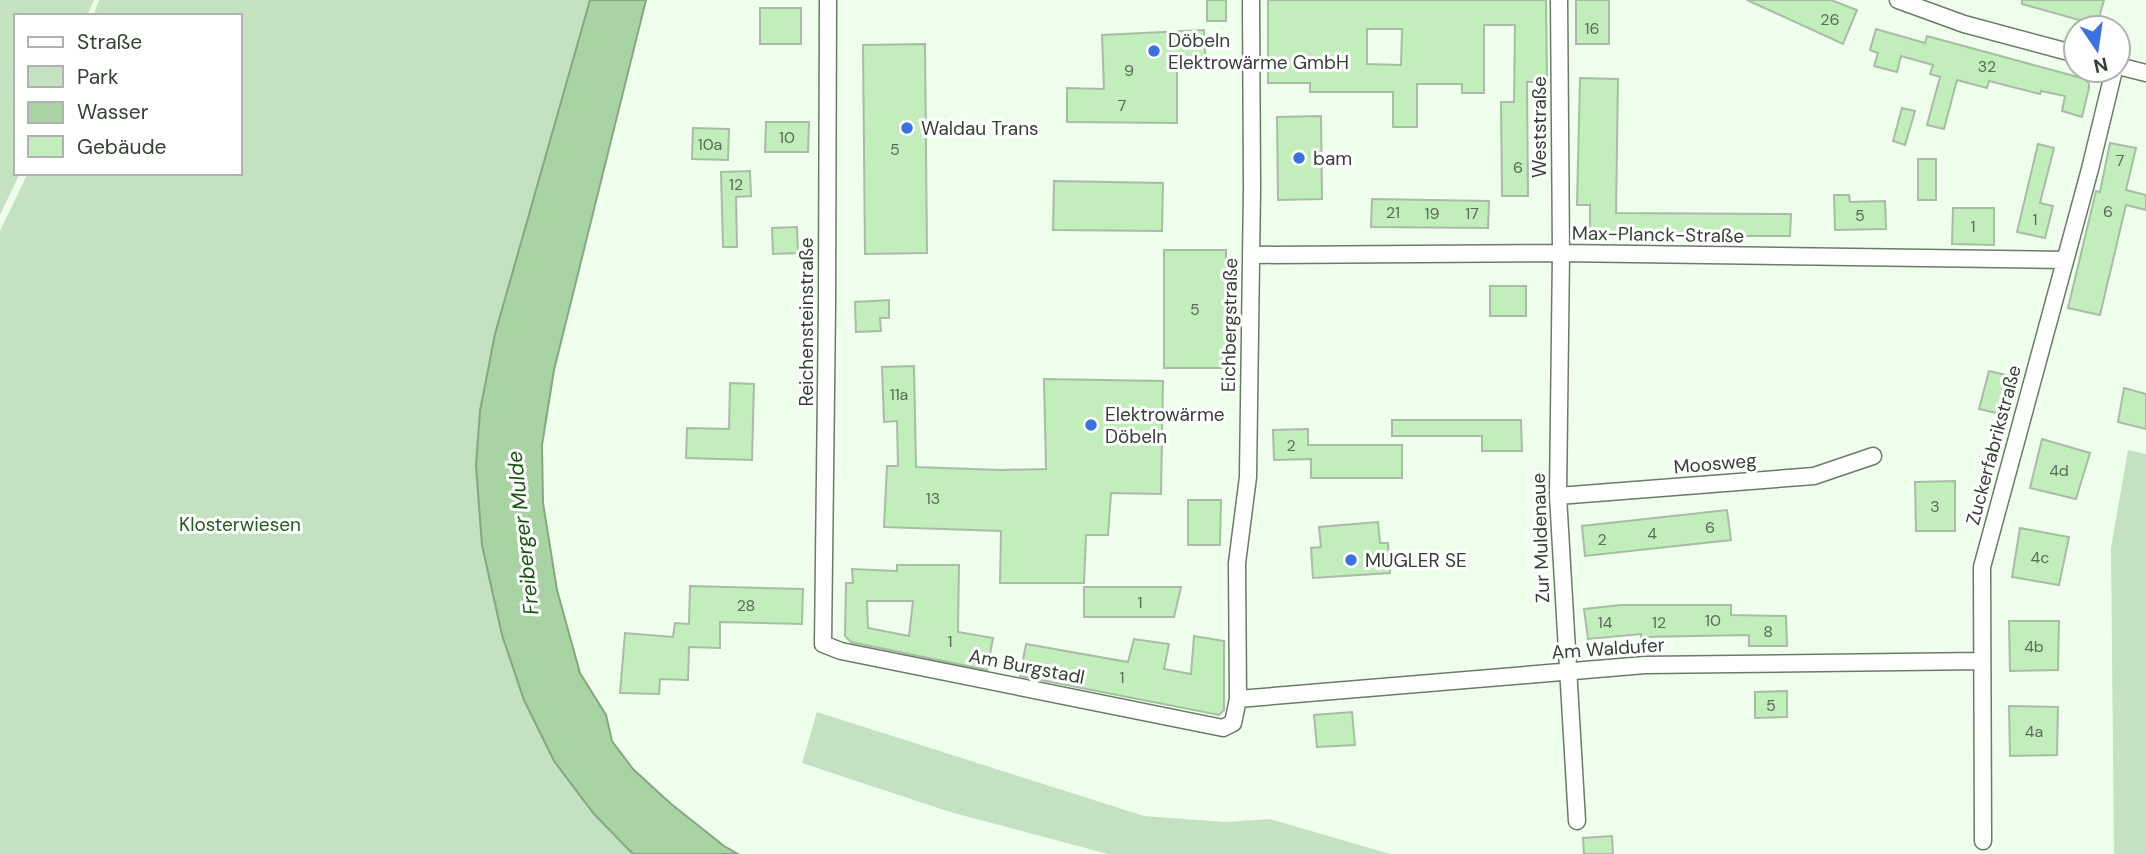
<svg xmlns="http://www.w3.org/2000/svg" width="2146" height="854" font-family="'DM Sans',sans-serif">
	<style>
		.green { fill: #c4e1c1 }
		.water { fill: #a8d4a3; stroke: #86a782; stroke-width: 2 }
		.building { fill: #c1eebb; stroke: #a9bca6; stroke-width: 2; fill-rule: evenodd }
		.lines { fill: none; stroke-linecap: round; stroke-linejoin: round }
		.minor-casing { stroke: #6a7c67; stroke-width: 19 }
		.minor { stroke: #fff; stroke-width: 16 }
		.poi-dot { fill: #3b71e1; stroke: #fff; stroke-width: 2.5 }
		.labels { text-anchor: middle; stroke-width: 6; stroke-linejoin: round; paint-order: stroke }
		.number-label { font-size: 16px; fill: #5a6b57 }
		.poi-label { font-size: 19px; fill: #373f36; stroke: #fff; text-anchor: start }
		.street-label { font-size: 19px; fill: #373f36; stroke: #fff }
		.park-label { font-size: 19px; fill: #225c1d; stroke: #fff }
		.water-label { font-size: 21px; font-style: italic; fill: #185313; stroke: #fff }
	</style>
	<rect width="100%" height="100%" fill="#eeffec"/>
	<path class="green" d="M 0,0 L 94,0 L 87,16 L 16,16 L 16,173 L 20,173 L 0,215 Z
		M 99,0 L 590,0 L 495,333 L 480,411 L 476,466 L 482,545 L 502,635 L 524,700 L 554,761 L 594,814 L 633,854 L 0,854 L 0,231 L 28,173 L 240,173 L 240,16 L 93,16 Z
		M 2128,450 L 2146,454 L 2146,854 L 2114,854 L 2111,548 Z
		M 817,712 L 1144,816 L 1225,822 L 1270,819 L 1390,854 L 1108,854 L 950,812 L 802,763 Z"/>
	<path class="water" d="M 590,0 L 646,0 L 554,370 L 542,445 L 543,503 L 557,590 L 580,673 L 606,715 L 612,741 L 633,769 L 670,803 L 724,846 L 738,854 L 633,854 L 594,814 L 554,761 L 524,700 L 502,635 L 482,545 L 476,466 L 480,411 L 495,334 Z"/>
	<path class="building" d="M 1207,0 L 1226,0 L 1226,21 L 1207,21 Z
		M 1268,0 L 1546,0 L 1547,82 L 1527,82 L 1528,196 L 1502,196 L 1501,102 L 1514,102 L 1515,25 L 1484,25 L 1484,93 L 1462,93 L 1462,84 L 1417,84 L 1417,127 L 1393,127 L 1393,92 L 1310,92 L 1310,83 L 1268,83 ZM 1367,29 L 1402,29 L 1401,65 L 1367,64 Z
		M 1576,0 L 1609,0 L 1609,44 L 1576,44 Z
		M 1747,0 L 1831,0 L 1857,10 L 1843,44 Z
		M 2022,0 L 2104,0 L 2097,25 L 2022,4 Z
		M 760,8 L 801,8 L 801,44 L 760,44 Z
		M 1876,29 L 1925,43 L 1927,36 L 2085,79 L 2089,84 L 2089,88 L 2082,117 L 2062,111 L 2065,96 L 2041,91 L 2040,94 L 1989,81 L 1987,88 L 1957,80 L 1944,129 L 1927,125 L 1940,77 L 1930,74 L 1933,65 L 1901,56 L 1897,72 L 1874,66 L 1878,53 L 1870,50 Z
		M 1204,30 L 1206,67 L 1177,68 L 1177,123 L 1067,122 L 1067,88 L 1104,89 L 1102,35 Z
		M 925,44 L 927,253 L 865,254 L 863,45 Z
		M 1580,78 L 1618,79 L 1616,213 L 1791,214 L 1790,236 L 1590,236 L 1590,205 L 1577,205 Z
		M 1902,108 L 1915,111 L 1905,145 L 1893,141 Z
		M 1321,116 L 1322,199 L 1278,200 L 1277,117 Z
		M 766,122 L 809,122 L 808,152 L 765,152 Z
		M 693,128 L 729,129 L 728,160 L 692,159 Z
		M 2110,143 L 2136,148 L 2126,190 L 2146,195 L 2146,210 L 2126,205 L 2100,315 L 2068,308 L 2096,191 L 2100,192 Z
		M 2038,144 L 2054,148 L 2040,203 L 2053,206 L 2045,238 L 2017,232 Z
		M 1918,159 L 1936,159 L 1936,200 L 1918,200 Z
		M 750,171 L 751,196 L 736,197 L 737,247 L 723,247 L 721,172 Z
		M 1054,181 L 1163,183 L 1162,231 L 1053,230 Z
		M 1834,195 L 1849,195 L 1850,202 L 1885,201 L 1886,229 L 1835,230 Z
		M 1372,199 L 1489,201 L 1488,228 L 1371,227 Z
		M 1953,208 L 1994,208 L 1994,245 L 1952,244 Z
		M 797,227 L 798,253 L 773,254 L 772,228 Z
		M 1164,250 L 1226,250 L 1226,368 L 1164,368 Z
		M 1490,286 L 1526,286 L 1526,316 L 1490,316 Z
		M 889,300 L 889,318 L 880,318 L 881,331 L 856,332 L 855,302 Z
		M 914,366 L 916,467 L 1001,470 L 1046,469 L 1044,379 L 1163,381 L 1161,494 L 1111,493 L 1108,535 L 1086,535 L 1084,583 L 1000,583 L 1001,531 L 884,527 L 887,466 L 898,466 L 897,421 L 884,422 L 882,367 Z
		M 1989,371 L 2014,377 L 2005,415 L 1979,409 Z
		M 730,383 L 754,384 L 752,460 L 686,458 L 687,428 L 729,429 Z
		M 2124,388 L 2146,394 L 2146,429 L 2118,422 Z
		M 1392,420 L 1521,420 L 1522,451 L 1482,451 L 1482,436 L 1392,436 Z
		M 1308,429 L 1308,445 L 1402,445 L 1402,478 L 1311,478 L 1311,459 L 1274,460 L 1273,430 Z
		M 2042,439 L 2090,453 L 2076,499 L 2030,488 Z
		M 1955,481 L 1955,531 L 1916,531 L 1915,482 Z
		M 1188,500 L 1221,500 L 1220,545 L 1188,545 Z
		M 1727,510 L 1731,540 L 1585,556 L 1582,526 Z
		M 1378,522 L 1380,543 L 1388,543 L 1390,573 L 1313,578 L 1311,548 L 1321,547 L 1319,527 Z
		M 2020,528 L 2069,537 L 2059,585 L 2012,577 Z
		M 897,565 L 959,565 L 958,632 L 993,638 L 987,670 L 851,642 L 845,636 L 846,583 L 853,583 L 852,569 L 897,571 ZM 867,601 L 913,601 L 909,636 L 868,628 Z
		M 690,586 L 803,589 L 802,624 L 720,622 L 720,648 L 689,647 L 688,680 L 660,679 L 659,694 L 620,693 L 625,633 L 673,637 L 675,623 L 689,624 Z
		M 1084,587 L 1181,587 L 1174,617 L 1084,617 Z
		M 1621,605 L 1731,605 L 1731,615 L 1786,616 L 1787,646 L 1749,646 L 1749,635 L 1641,637 L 1641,634 L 1588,639 L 1584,609 Z
		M 2009,621 L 2059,621 L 2058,670 L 2010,671 Z
		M 1194,636 L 1224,641 L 1224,710 L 1219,715 L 1020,676 L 1026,644 L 1128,662 L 1134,639 L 1169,644 L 1164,669 L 1191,674 Z
		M 1787,691 L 1787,717 L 1755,718 L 1755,692 Z
		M 2009,706 L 2058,707 L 2057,755 L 2010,756 Z
		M 1352,712 L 1355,745 L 1317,747 L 1314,715 Z
		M 1612,836 L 1613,854 L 1584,854 L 1583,838 Z"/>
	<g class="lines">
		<defs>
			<path id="minor" d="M 828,0 L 827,306 L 823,644 L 841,651 L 1223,728 L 1233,723 L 1238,699 L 1237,563 L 1248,477 L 1252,188 L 1251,0
				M 1559,0 L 1561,253 L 1558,496 L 1577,821
				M 1898,0 L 1964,24 L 2076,54
				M 2118,66 L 2146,73
				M 1251,255 L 1561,253 L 2065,260
				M 1558,496 L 1814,476 L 1873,456
				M 1238,699 L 1645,665 L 1982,661
				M 1983,841 L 1982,567 L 2090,169 L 2114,70"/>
		</defs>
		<use href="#minor" class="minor-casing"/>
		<use href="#minor" class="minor"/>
	</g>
	<g class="poi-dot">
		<circle cx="1154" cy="51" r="7"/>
		<circle cx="907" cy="128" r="7"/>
		<circle cx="1299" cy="158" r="7"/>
		<circle cx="1091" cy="425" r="7"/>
		<circle cx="1351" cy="560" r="7"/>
	</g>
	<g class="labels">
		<g class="number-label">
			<text x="1830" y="25">26</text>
			<text x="1592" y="34">16</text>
			<text x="1987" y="72">32</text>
			<text x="1129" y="76">9</text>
			<text x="1122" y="111">7</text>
			<text x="787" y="143">10</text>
			<text x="710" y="150">10a</text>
			<text x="895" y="155">5</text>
			<text x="2120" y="166">7</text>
			<text x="1518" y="173">6</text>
			<text x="736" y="190">12</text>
			<text x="2108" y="217">6</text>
			<text x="1393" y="218">21</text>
			<text x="1432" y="219">19</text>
			<text x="1472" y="219">17</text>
			<text x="1860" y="221">5</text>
			<text x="2035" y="225">1</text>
			<text x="1973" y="232">1</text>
			<text x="1195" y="315">5</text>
			<text x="899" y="400">11a</text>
			<text x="1291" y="451">2</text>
			<text x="2059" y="476">4d</text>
			<text x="933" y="504">13</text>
			<text x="1935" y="512">3</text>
			<text x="1710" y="533">6</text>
			<text x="1652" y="539">4</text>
			<text x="1602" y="545">2</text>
			<text x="2040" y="563">4c</text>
			<text x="1140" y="608">1</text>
			<text x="746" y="611">28</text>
			<text x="1713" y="626">10</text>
			<text x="1605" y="628">14</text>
			<text x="1659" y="628">12</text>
			<text x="1768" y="637">8</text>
			<text x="950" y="647">1</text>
			<text x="2034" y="652">4b</text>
			<text x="1122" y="683">1</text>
			<text x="1771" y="711">5</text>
			<text x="2034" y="737">4a</text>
		</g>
		<g class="poi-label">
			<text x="1168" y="47">Döbeln<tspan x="1168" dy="22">Elektrowärme GmbH</tspan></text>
			<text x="921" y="135">Waldau Trans</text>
			<text x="1313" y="165">bam</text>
			<text x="1105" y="421">Elektrowärme<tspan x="1105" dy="22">Döbeln</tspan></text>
			<text x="1365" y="567">MUGLER SE</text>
		</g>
		<g class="street-label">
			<text transform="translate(1539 127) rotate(-90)" y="7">Weststraße</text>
			<text transform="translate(1658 234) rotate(1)" y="7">Max-Planck-Straße</text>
			<text transform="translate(806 322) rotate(-90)" y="7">Reichensteinstraße</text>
			<text transform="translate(1229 325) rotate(-89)" y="7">Eichbergstraße</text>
			<text transform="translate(1993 445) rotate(-75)" y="7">Zuckerfabrikstraße</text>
			<text transform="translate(1715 463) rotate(-5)" y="7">Moosweg</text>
			<text transform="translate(1540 538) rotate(-92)" y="7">Zur Muldenaue</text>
			<text transform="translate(1608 648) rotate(-4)" y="7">Am Waldufer</text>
			<text transform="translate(1027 666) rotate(11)" y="7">Am Burgstadl</text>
		</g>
		<g class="park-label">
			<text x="240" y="531">Klosterwiesen</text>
		</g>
		<g class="water-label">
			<text transform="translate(523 533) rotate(-96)" y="7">Freiberger Mulde</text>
		</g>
	</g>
	<rect x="14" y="14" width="228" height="161" fill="#ffffff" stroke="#afb2af" stroke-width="2"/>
	<rect x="28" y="37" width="35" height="10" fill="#ffffff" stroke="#afb2af" stroke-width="2"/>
	<text x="77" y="49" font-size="21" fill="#373f36">Straße</text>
	<rect x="28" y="66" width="35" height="21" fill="#c4e1c1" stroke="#afb2af" stroke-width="2"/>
	<text x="77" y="84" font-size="21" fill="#373f36">Park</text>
	<rect x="28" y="102" width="35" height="21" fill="#a8d4a3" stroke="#afb2af" stroke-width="2"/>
	<text x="77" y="119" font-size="21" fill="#373f36">Wasser</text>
	<rect x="28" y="136" width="35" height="21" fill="#c1eebb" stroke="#afb2af" stroke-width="2"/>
	<text x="77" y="154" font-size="21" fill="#373f36">Gebäude</text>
	<g transform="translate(2097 49) rotate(167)"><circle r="33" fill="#ffffff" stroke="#afb2af" stroke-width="2"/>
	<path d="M0-5L12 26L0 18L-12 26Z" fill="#3b71e1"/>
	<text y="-10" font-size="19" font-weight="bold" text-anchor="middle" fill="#373f36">N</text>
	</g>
</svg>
